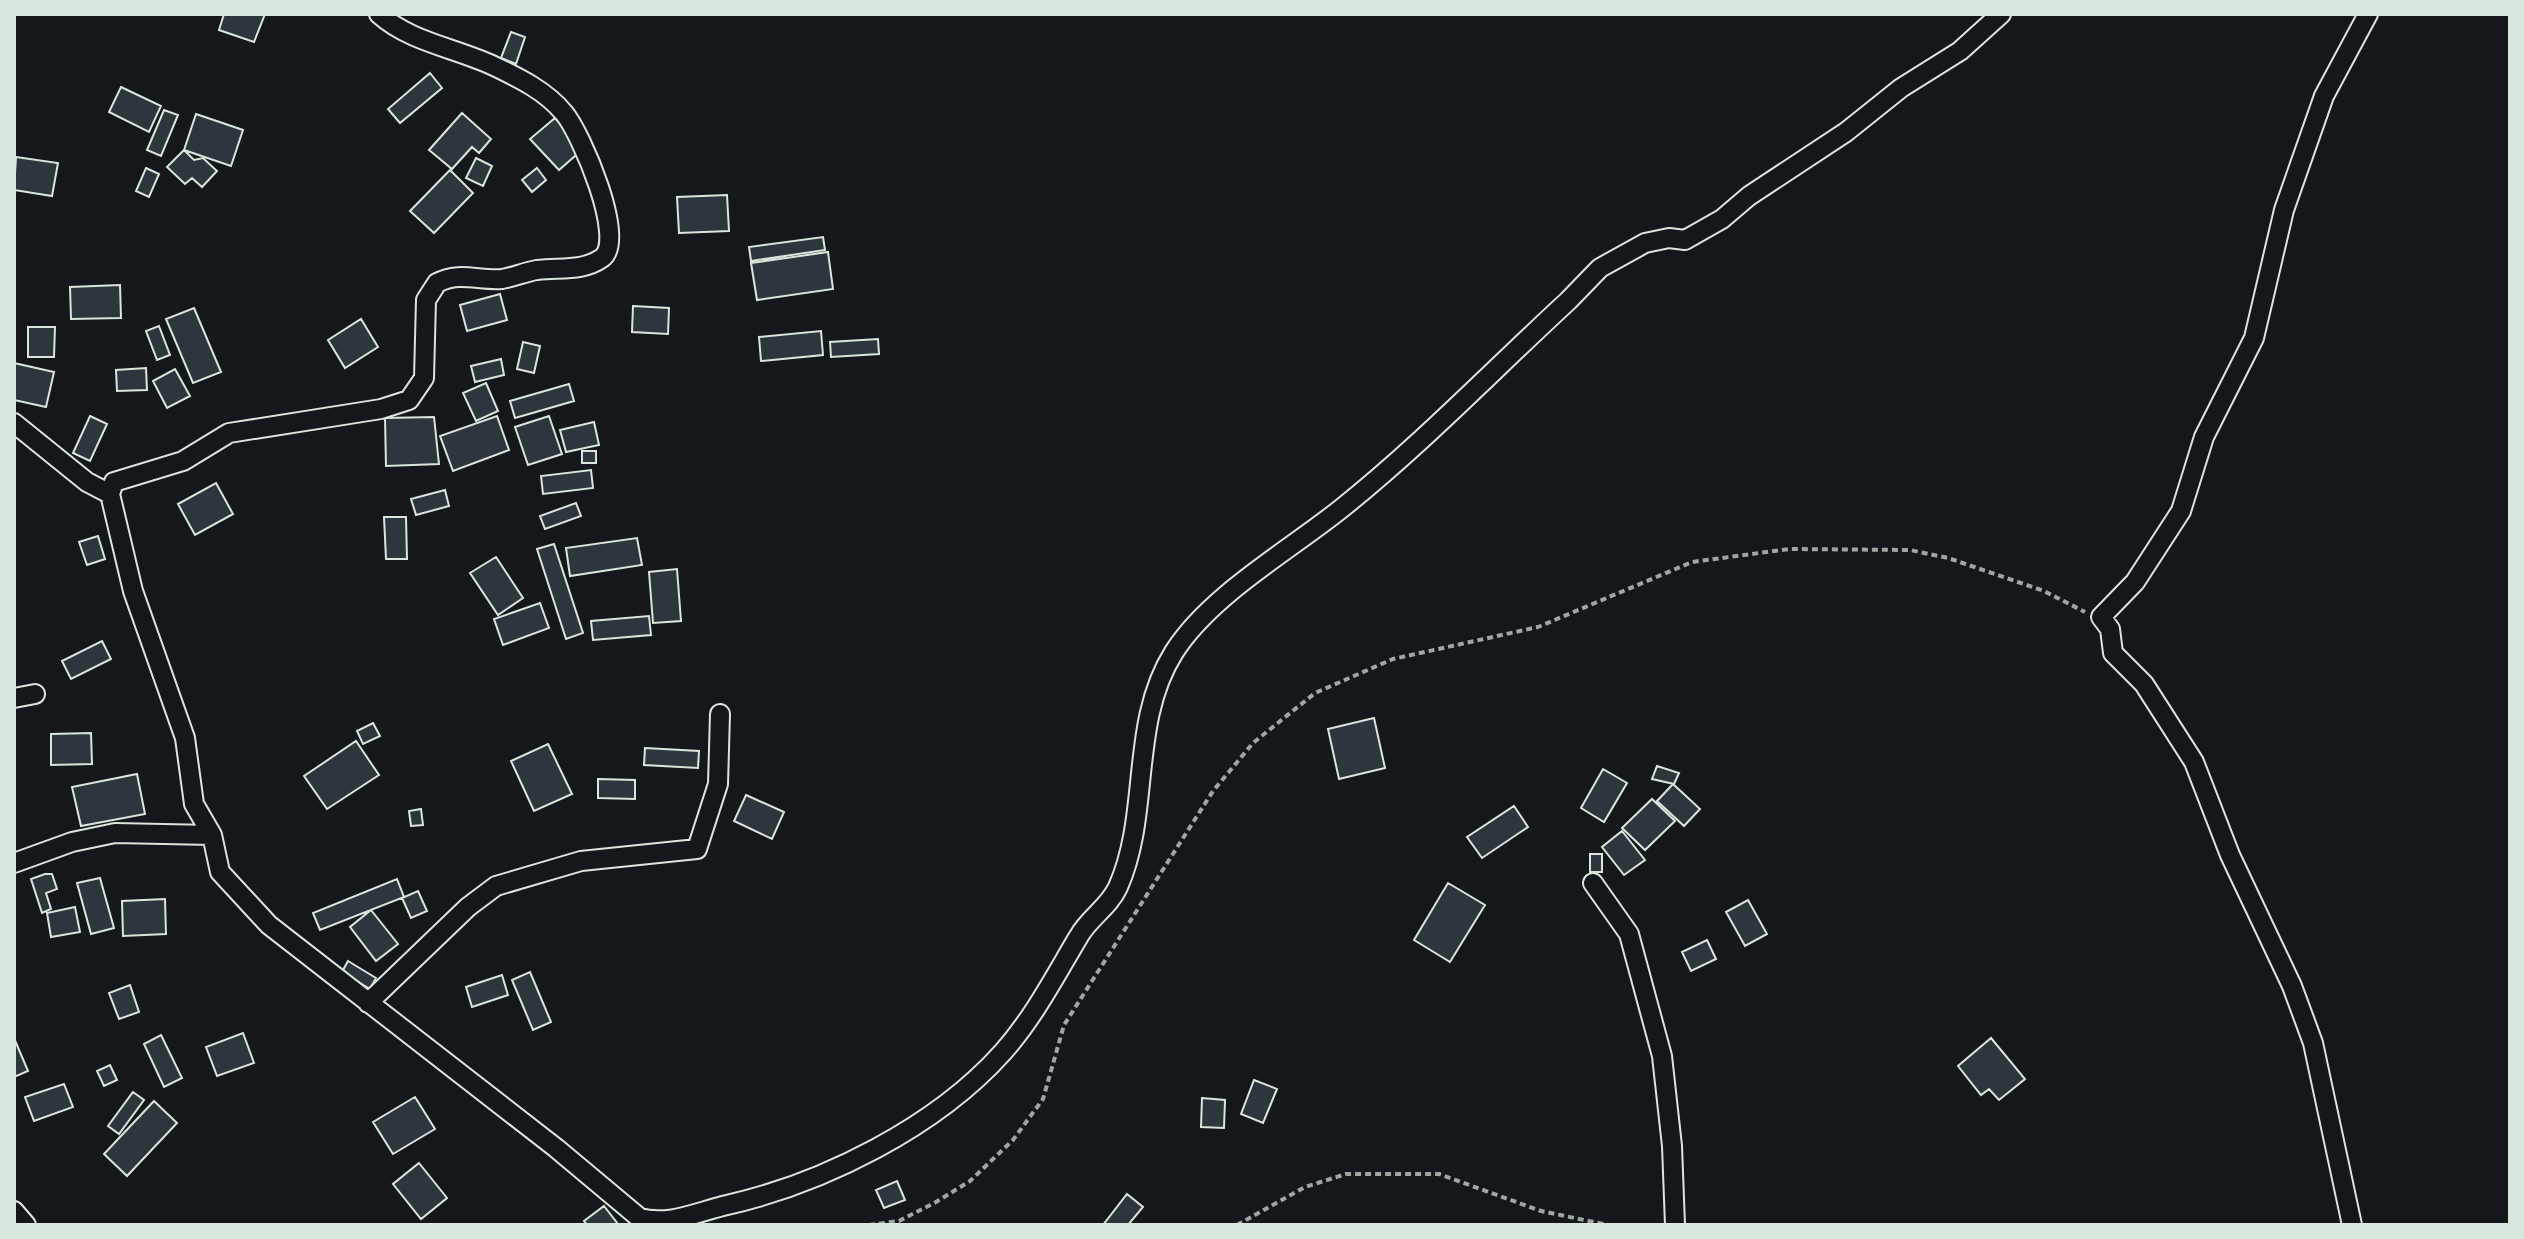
<svg xmlns="http://www.w3.org/2000/svg" width="2524" height="1239" font-family="'Open Sans',sans-serif">
	<style>
		.building { fill: #2c363c; stroke: #d8e6dc; stroke-width: 2 }
		.lines { fill: none; stroke-linecap: round; stroke-linejoin: round }
		.minor-casing { stroke: #d8e6dc; stroke-width: 22 }
		.path { stroke: #9da8a2; stroke-width: 4; stroke-dasharray: 6 4; stroke-linecap: butt }
		.minor { stroke: #14181c; stroke-width: 18 }
	</style>
	<rect width="100%" height="100%" fill="#14181c"/>
	<path class="building" d="M 224,14 L 265,14 L 254,42 L 219,30 Z
		M 511,32 L 525,37 L 516,64 L 501,58 Z
		M 430,73 L 442,88 L 400,123 L 388,109 Z
		M 121,87 L 161,106 L 149,132 L 109,112 Z
		M 164,110 L 178,115 L 161,156 L 147,150 Z
		M 462,113 L 491,139 L 479,153 L 472,147 L 452,169 L 429,150 Z
		M 196,114 L 243,130 L 231,166 L 184,150 Z
		M 555,118 L 583,149 L 559,170 L 530,139 Z
		M 184,150 L 194,160 L 203,158 L 217,171 L 202,187 L 192,178 L 185,184 L 167,167 Z
		M 16,157 L 58,163 L 52,196 L 14,190 Z
		M 476,158 L 492,166 L 483,186 L 466,178 Z
		M 146,168 L 159,174 L 149,197 L 136,191 Z
		M 537,168 L 546,180 L 532,192 L 522,180 Z
		M 450,170 L 473,193 L 434,233 L 410,211 Z
		M 727,195 L 729,231 L 679,233 L 677,197 Z
		M 823,237 L 825,250 L 751,261 L 749,247 Z
		M 828,252 L 833,289 L 757,300 L 751,263 Z
		M 120,285 L 121,318 L 71,319 L 70,287 Z
		M 500,294 L 507,320 L 467,331 L 460,305 Z
		M 633,306 L 669,308 L 668,334 L 632,332 Z
		M 194,308 L 221,372 L 193,383 L 166,319 Z
		M 361,319 L 378,347 L 345,368 L 328,340 Z
		M 159,326 L 170,355 L 157,360 L 146,331 Z
		M 28,327 L 55,327 L 54,357 L 28,357 Z
		M 821,331 L 823,355 L 761,361 L 759,337 Z
		M 878,339 L 879,354 L 831,357 L 830,342 Z
		M 523,342 L 540,346 L 534,373 L 517,369 Z
		M 501,359 L 504,375 L 475,382 L 471,366 Z
		M 14,363 L 54,372 L 46,407 L 14,400 Z
		M 146,368 L 147,390 L 117,391 L 116,370 Z
		M 175,369 L 190,396 L 167,408 L 153,381 Z
		M 486,383 L 498,411 L 476,421 L 463,393 Z
		M 569,384 L 574,401 L 515,418 L 510,401 Z
		M 90,416 L 107,424 L 90,461 L 73,453 Z
		M 497,416 L 509,450 L 453,471 L 440,436 Z
		M 549,416 L 562,454 L 528,465 L 515,427 Z
		M 434,417 L 439,464 L 386,466 L 385,418 Z
		M 594,422 L 599,445 L 566,452 L 560,430 Z
		M 582,451 L 596,451 L 596,463 L 582,463 Z
		M 591,470 L 593,488 L 543,494 L 541,476 Z
		M 216,483 L 233,514 L 195,535 L 178,504 Z
		M 445,490 L 449,506 L 416,515 L 411,499 Z
		M 576,503 L 581,516 L 545,529 L 540,516 Z
		M 384,517 L 406,517 L 407,559 L 386,559 Z
		M 98,536 L 105,559 L 87,565 L 79,542 Z
		M 637,538 L 642,565 L 570,576 L 566,548 Z
		M 554,544 L 583,633 L 566,639 L 537,549 Z
		M 496,557 L 523,598 L 498,615 L 470,573 Z
		M 677,569 L 681,621 L 653,623 L 649,572 Z
		M 540,603 L 549,628 L 503,645 L 494,619 Z
		M 649,616 L 651,635 L 593,640 L 591,621 Z
		M 102,641 L 111,659 L 71,679 L 62,661 Z
		M 1374,718 L 1385,768 L 1339,779 L 1328,729 Z
		M 373,723 L 380,736 L 363,744 L 357,731 Z
		M 91,733 L 92,764 L 51,765 L 51,734 Z
		M 356,741 L 379,775 L 327,809 L 304,776 Z
		M 548,744 L 572,794 L 534,811 L 511,761 Z
		M 645,748 L 699,751 L 698,768 L 644,765 Z
		M 1657,766 L 1679,773 L 1674,784 L 1652,779 Z
		M 1603,769 L 1627,783 L 1604,822 L 1581,808 Z
		M 137,774 L 145,814 L 81,826 L 72,787 Z
		M 598,779 L 635,780 L 635,799 L 598,798 Z
		M 1673,784 L 1700,809 L 1684,826 L 1657,801 Z
		M 746,795 L 784,812 L 772,839 L 734,821 Z
		M 1652,799 L 1675,821 L 1645,850 L 1622,828 Z
		M 1514,806 L 1528,827 L 1482,858 L 1467,837 Z
		M 421,809 L 423,825 L 411,826 L 409,811 Z
		M 1622,831 L 1645,860 L 1624,875 L 1602,847 Z
		M 1590,854 L 1602,854 L 1602,872 L 1590,872 Z
		M 45,874 L 52,874 L 57,889 L 46,893 L 51,909 L 42,913 L 31,879 Z
		M 100,878 L 114,928 L 91,934 L 77,883 Z
		M 397,879 L 404,897 L 320,930 L 313,913 Z
		M 1448,883 L 1485,905 L 1450,962 L 1414,940 Z
		M 418,891 L 427,911 L 411,918 L 402,898 Z
		M 165,899 L 166,934 L 123,936 L 122,901 Z
		M 1748,900 L 1767,934 L 1745,946 L 1726,912 Z
		M 75,907 L 80,932 L 51,937 L 47,913 Z
		M 371,910 L 398,944 L 376,961 L 350,927 Z
		M 1707,940 L 1716,959 L 1691,971 L 1682,952 Z
		M 348,961 L 376,978 L 370,989 L 342,972 Z
		M 530,972 L 551,1022 L 533,1030 L 512,980 Z
		M 502,975 L 508,995 L 472,1007 L 466,987 Z
		M 130,985 L 139,1012 L 119,1019 L 109,993 Z
		M 243,1033 L 254,1063 L 217,1076 L 206,1047 Z
		M 161,1035 L 182,1078 L 164,1087 L 144,1044 Z
		M 14,1038 L 28,1071 L 14,1077 Z
		M 1991,1038 L 2025,1079 L 1999,1100 L 1989,1089 L 1981,1095 L 1958,1066 Z
		M 110,1065 L 117,1080 L 104,1086 L 97,1071 Z
		M 1254,1080 L 1277,1089 L 1263,1123 L 1241,1114 Z
		M 64,1084 L 73,1107 L 34,1121 L 25,1097 Z
		M 133,1092 L 144,1100 L 119,1134 L 108,1126 Z
		M 415,1097 L 435,1129 L 393,1154 L 373,1122 Z
		M 1202,1098 L 1225,1100 L 1224,1128 L 1201,1127 Z
		M 154,1101 L 177,1123 L 127,1176 L 104,1154 Z
		M 419,1163 L 447,1198 L 421,1219 L 393,1184 Z
		M 897,1181 L 905,1200 L 884,1208 L 876,1190 Z
		M 1127,1194 L 1143,1207 L 1128,1225 L 1103,1225 Z
		M 604,1206 L 618,1224 L 587,1225 L 584,1221 Z"/>
	<g class="lines">
		<defs>
			<path id="minor" d="M 14,423 L 87,482 L 110,494 L 133,591 L 185,738 L 194,804 L 212,835
				M 110,494 L 114,482 L 183,461 L 229,433 L 381,409 L 409,400 L 424,378 L 426,300 L 437,283 C 459,271 479,281 502,279 C 514,277 525,272 537,270 C 560,267 582,272 602,258 C 627,240 581,133 564,113 C 546,91 519,78 494,66 C 456,48 410,42 379,14
				M 14,698 L 35,694
				M 14,863 L 72,842 L 115,833 L 212,835 L 220,872 L 269,925 L 556,1148 L 648,1225
				M 1593,883 L 1629,934 L 1662,1056 L 1672,1146 L 1675,1225
				M 368,1003 L 468,907 L 496,886 L 581,861 L 697,849 L 718,784 L 720,714
				M 14,1211 L 26,1225
				M 639,1218 C 670,1226 697,1212 727,1205 C 824,1183 936,1127 1003,1052 C 1034,1017 1055,976 1079,936 C 1089,918 1109,907 1118,887 C 1151,813 1129,723 1174,652 C 1210,595 1290,550 1342,508 C 1421,445 1494,369 1568,301 L 1600,268 L 1645,243 L 1669,238 L 1685,240 L 1722,219 L 1749,196 L 1846,132 L 1901,88 L 1960,51 L 2001,14
				M 2352,1225 L 2313,1043 L 2292,986 L 2230,855 L 2194,762 L 2144,684 L 2113,653 L 2110,629 L 2101,617 L 2135,582 L 2181,511 L 2204,437 L 2254,338 L 2284,210 L 2324,96 L 2368,14"/>
		</defs>
		<use href="#minor" class="minor-casing"/>
		<path class="path" d="M 869,1225 L 899,1221 L 936,1202 L 970,1181 L 1013,1140 L 1043,1099 L 1064,1025 L 1213,791 L 1253,743 L 1315,693 L 1393,659 L 1538,627 L 1692,562 L 1789,549 L 1910,550 L 1948,558 L 2044,591 L 2085,612
			M 1237,1225 L 1305,1187 L 1346,1174 L 1439,1174 L 1541,1211 L 1608,1225"/>
		<use href="#minor" class="minor"/>
	</g>
	<rect width="2524" height="1239" fill="none" stroke="#d8e6dc" stroke-width="32"/>
</svg>
